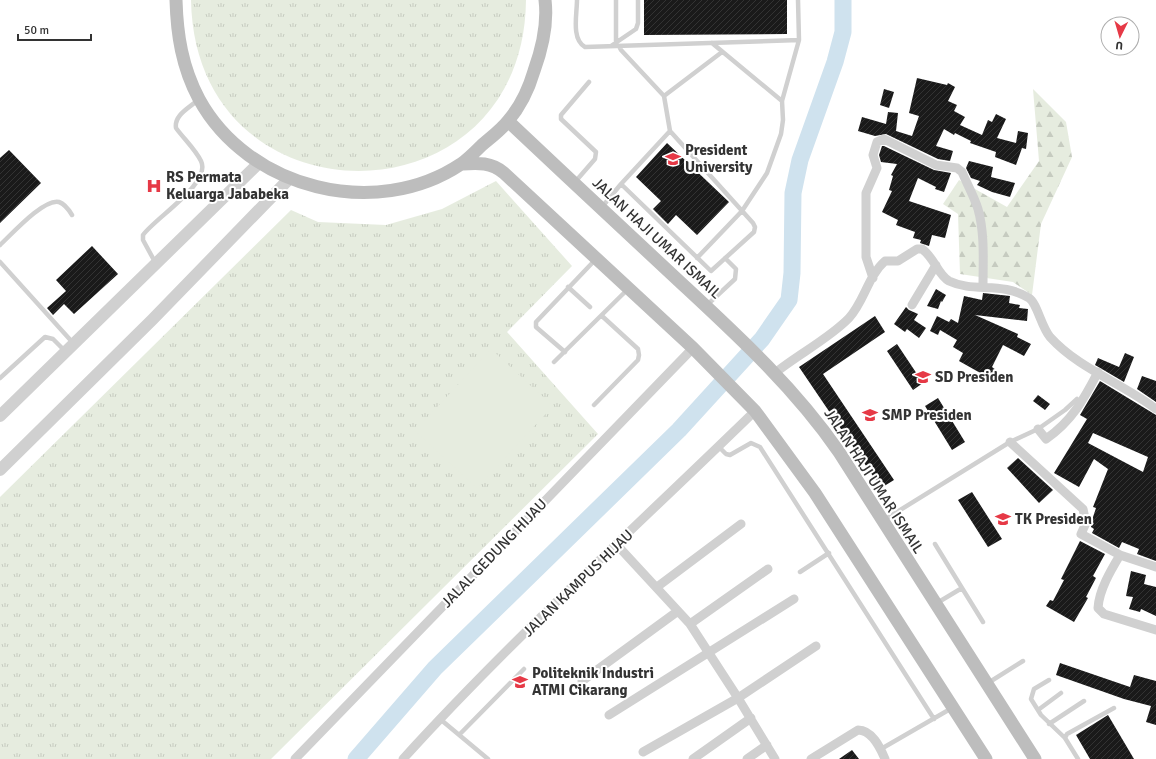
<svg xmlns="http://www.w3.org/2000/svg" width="1156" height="759" font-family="Signika,sans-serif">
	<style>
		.grass { fill: url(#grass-tufts) }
		.forest { fill: url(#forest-firs) }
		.park { fill: #e6ecdf }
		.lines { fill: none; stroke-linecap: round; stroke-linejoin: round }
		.river { stroke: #cfe2ee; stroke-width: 17 }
		.building { fill: url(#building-hatch); fill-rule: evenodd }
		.service { stroke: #d0d0d0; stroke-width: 4.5 }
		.minor { stroke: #d0d0d0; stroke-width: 9 }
		.tertiary { stroke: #d0d0d0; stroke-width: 12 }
		.secondary { stroke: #bdbdbd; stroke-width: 13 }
		.labels { text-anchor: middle; stroke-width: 4; stroke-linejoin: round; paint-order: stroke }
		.poi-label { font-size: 15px; font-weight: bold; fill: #333; stroke: #fff; text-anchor: start }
		.street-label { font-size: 15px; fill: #333; stroke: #fff }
	</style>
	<defs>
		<pattern id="grass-tufts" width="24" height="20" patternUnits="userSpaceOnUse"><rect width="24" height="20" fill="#e6ecdf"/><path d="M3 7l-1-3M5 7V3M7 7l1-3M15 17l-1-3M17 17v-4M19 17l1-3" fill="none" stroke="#c6cbc0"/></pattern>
		<pattern id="forest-firs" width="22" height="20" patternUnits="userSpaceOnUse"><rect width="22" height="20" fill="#e6ecdf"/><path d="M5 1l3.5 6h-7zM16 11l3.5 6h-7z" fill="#c6cbc0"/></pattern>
		<pattern id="building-hatch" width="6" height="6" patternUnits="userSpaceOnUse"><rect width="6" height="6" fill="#1a1a1a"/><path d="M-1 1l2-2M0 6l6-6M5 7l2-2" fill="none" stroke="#333"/></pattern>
	</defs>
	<rect width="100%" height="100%" fill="#fff"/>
	<path class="grass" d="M 191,0 L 526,0 C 524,227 195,229 191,0 Z
		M 496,181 L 572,266 L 507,332 L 598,434 L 271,759 L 0,759 L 0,497 L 291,210 L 318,222 L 386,225 L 442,209 Z"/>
	<path class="forest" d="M 1033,89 L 1066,122 L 1072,157 L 1041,224 L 1032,295 L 1013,282 L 960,274 L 958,214 L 943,204 L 959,180 L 1007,207 L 1039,161 Z"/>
	<path class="park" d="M 491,349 L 553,406 L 477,488 L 415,431 Z"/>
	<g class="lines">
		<path class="river" d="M 356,759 L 435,668 L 679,430 L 762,339 L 789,300 L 792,273 L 793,193 L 800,160 L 835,62 L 843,32 L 843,0"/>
	</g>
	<path class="building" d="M 644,0 L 787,0 L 787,34 L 644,35 Z
		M 917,78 L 947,85 L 948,83 L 955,87 L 948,101 L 957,105 L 954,111 L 965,117 L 960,125 L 982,135 L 988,120 L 992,122 L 996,114 L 1006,119 L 997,138 L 1016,143 L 1018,131 L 1028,133 L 1026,149 L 1022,148 L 1016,165 L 995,157 L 996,152 L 970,143 L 971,141 L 955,133 L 954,135 L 944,129 L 936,146 L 953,151 L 950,161 L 938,159 L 886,134 L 875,136 L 858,131 L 862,117 L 886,124 L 888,112 L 898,113 L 896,131 L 912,136 L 919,116 L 909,113 Z
		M 884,89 L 894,92 L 889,108 L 880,105 Z
		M 667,143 L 729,202 L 697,235 L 676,215 L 668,224 L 653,209 L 661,201 L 636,177 Z
		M 882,146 L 884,146 L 934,170 L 951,173 L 944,192 L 935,189 L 936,187 L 918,178 L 909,201 L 951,215 L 945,238 L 932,235 L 929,246 L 920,243 L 921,240 L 913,238 L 915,232 L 896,225 L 898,220 L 882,212 L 892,191 L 889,190 L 893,176 L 891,175 L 897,164 L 881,162 L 879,155 Z
		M 9,150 L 41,183 L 0,223 L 0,158 Z
		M 969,161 L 993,167 L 991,177 L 1015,183 L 1010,197 L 992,192 L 977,185 L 980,181 L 971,178 L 966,168 Z
		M 92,246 L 118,274 L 74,314 L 64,304 L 53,315 L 47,308 L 66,291 L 56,280 Z
		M 936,289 L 946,295 L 942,302 L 941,301 L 938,309 L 927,306 Z
		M 983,293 L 1010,296 L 1009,303 L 1020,305 L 1019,308 L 1028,309 L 1027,321 L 975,315 L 1018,334 L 1017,337 L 1031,344 L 1024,356 L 1003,345 L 992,367 L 996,370 L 991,379 L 959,361 L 963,353 L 953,347 L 957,340 L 940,330 L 938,335 L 930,331 L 937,316 L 949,322 L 951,319 L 958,323 L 964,296 L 982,300 Z
		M 906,307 L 909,310 L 918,314 L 914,320 L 926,328 L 919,338 L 907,329 L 905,332 L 894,324 Z
		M 875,316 L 885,332 L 823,374 L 894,480 L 881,488 L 799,367 Z
		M 897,344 L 923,383 L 913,390 L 887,351 Z
		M 1125,353 L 1134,357 L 1124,382 L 1095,365 L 1098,358 L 1119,367 Z
		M 1142,376 L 1156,381 L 1156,402 L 1137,389 Z
		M 1100,381 L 1156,415 L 1156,561 L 1137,554 L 1139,549 L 1122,542 L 1119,548 L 1092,533 L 1094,529 L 1091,527 L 1092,520 L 1096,508 L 1093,507 L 1108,469 L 1094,459 L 1079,487 L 1054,473 L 1087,419 L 1080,415 ZM 1093,433 L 1148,457 L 1143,472 L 1088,443 Z
		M 1038,395 L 1050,404 L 1045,410 L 1033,401 Z
		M 938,398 L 965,442 L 952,450 L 925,406 Z
		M 1018,458 L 1053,490 L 1039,503 L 1007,468 Z
		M 972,492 L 1002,539 L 988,547 L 958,500 Z
		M 1080,541 L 1105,554 L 1093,576 L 1096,578 L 1086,597 L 1088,598 L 1074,622 L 1046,606 L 1050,600 L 1053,601 L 1064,580 L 1061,579 Z
		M 1131,571 L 1146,575 L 1144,584 L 1156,587 L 1156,616 L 1141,609 L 1140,612 L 1129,609 L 1133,597 L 1126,596 Z
		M 1060,663 L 1130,687 L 1134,675 L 1156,681 L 1156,725 L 1146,722 L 1151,706 L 1124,699 L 1056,675 Z
		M 1108,715 L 1134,759 L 1090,759 L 1076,735 Z
		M 852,750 L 859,759 L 839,759 Z"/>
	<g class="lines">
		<path class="service" d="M 577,0 C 577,14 571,39 585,47 L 799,40
			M 616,0 L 616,42
			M 712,43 L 782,101
			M 611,46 L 636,29 L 638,23 L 638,0
			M 619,46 L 621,50 L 664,96 L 670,131 L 753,223 L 755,227 L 754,232 L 711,271 L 621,184
			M 664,96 L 722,52
			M 575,182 L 595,159 L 596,152 L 561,119 L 561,115 L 589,82
			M 602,207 L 621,184 L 670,131
			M 0,245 C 11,235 44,198 59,202 C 65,204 69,210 72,215
			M 697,258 L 742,211 L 767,173 L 781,134 L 783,120 L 782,101 L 799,40 L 798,0
			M 0,262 L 74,344
			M 155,262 L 143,240 L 143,235 C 155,218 212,183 201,161 C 195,149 184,139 176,128 C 174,115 189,108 198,100
			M 568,287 L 590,307
			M 707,305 L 735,279 L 736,269 L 725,258
			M 565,352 L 536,327 L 536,322 L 595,260
			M 554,362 L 628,289
			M 0,378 L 45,337 L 53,339 L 65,351
			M 594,405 L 638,360 L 639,355 L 638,349 L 602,316
			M 719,447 L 726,454 L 730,455 L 751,443 L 760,447 L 934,719
			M 884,520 L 1010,442 L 1038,429 L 1065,410 L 1077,399
			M 935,544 L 962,588 L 937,603
			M 800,572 L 829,553
			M 962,588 L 983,622
			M 1049,680 L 1034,689 L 1031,699 L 1041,715 L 1065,738 L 1078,759
			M 988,683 L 1023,661
			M 1038,710 L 1061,693
			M 440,719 L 488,759
			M 1049,724 L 1084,701
			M 459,735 L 524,669
			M 1065,738 L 1067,734 L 1114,708
			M 881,749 L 952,708"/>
		<path class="minor" d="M 873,278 L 866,257 L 866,193 L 877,168 L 873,155 L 877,142 L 884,139 L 936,165 L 957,168 L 962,172 C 967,184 974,196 978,209 C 985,234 983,261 983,286
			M 912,305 L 936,265
			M 775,373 C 797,355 830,338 849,318 C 864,302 868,276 885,261 L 898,261 L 917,249 L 922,249 C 934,257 938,275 949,281 C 974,293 1002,281 1029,298 C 1037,303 1041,326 1050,337 C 1079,369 1122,383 1156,409
			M 1038,429 L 1046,439 C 1072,421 1084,399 1098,372
			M 1010,442 L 1083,509 L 1086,523 L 1081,534 L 1120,555 L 1156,567
			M 617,545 L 690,624 L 738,698 L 775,759
			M 1120,555 C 1111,570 1099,590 1098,608 L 1104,614 L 1156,630
			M 657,587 L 741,524
			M 690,624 L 768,569
			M 582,681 L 678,611
			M 609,715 L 794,599
			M 643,752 L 738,698 L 816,646
			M 295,759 L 693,348
			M 403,759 C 514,637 637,526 755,411
			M 693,759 L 751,718
			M 747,759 L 767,745
			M 811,759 L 858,730 C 872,730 880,747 885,759"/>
		<path class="tertiary" d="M 0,416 L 259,163
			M 0,470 L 152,320 L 289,179"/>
		<path class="secondary" d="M 176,0 C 177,35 182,67 199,99 C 248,189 376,221 461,164 C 468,159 475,152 481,146 C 490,138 501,130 508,121 C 520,107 529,88 534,71 C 542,49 548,24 545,0
			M 508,121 C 565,175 623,229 680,282 C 737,335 794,387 839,452 L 1035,759
			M 462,164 C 478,163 491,162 504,173 L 693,348 L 755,411 L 815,493 L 986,759"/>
	</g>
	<defs>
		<symbol id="university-bare" viewBox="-9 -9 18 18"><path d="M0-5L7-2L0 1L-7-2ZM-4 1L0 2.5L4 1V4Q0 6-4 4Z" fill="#e63946" stroke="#fff" stroke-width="2.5" paint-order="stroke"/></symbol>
		<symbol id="hospital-bare" viewBox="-9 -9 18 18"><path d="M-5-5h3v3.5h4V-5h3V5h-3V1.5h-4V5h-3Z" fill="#e63946" stroke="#fff" stroke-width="2.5" paint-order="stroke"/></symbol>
		<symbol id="school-bare" viewBox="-9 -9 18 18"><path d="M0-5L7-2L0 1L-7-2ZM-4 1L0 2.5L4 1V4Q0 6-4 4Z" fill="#e63946" stroke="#fff" stroke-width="2.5" paint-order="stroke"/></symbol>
	</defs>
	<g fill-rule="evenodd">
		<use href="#university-bare" x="662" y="148" width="22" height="22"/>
		<use href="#hospital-bare" x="143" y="175" width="22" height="22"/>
		<use href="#school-bare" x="912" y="366" width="22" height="22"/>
		<use href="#school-bare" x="859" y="404" width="22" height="22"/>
		<use href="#school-bare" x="992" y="508" width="22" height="22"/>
		<use href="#university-bare" x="509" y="671" width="22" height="22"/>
	</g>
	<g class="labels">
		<g class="poi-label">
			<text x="685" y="155">President<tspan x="685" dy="17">University</tspan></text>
			<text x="166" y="182">RS Permata<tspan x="166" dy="17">Keluarga Jababeka</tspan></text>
			<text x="935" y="382">SD Presiden</text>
			<text x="882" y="420">SMP Presiden</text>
			<text x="1015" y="524">TK Presiden</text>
			<text x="532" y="678">Politeknik Industri<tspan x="532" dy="17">ATMI Cikarang</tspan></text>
		</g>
		<g class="street-label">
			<text transform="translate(657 238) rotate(43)" y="5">JALAN HAJI UMAR ISMAIL</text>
			<text transform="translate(874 481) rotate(57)" y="5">JALAN HAJI UMAR ISMAIL</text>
			<text transform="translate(494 553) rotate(-46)" y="5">JALAL GEDUNG HIJAU</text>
			<text transform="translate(578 583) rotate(-44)" y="5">JALAN KAMPUS HIJAU</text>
		</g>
	</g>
	<g transform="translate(1120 36) rotate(185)"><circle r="19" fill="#ffffff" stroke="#adadad"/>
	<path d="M0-3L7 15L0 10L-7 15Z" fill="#e63946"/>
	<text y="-6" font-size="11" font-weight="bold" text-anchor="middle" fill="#333333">U</text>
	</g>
	<path d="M18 34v6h73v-6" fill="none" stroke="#333333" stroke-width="2"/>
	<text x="24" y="34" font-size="12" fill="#333333" stroke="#ffffff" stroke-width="3" paint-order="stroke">50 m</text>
</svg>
